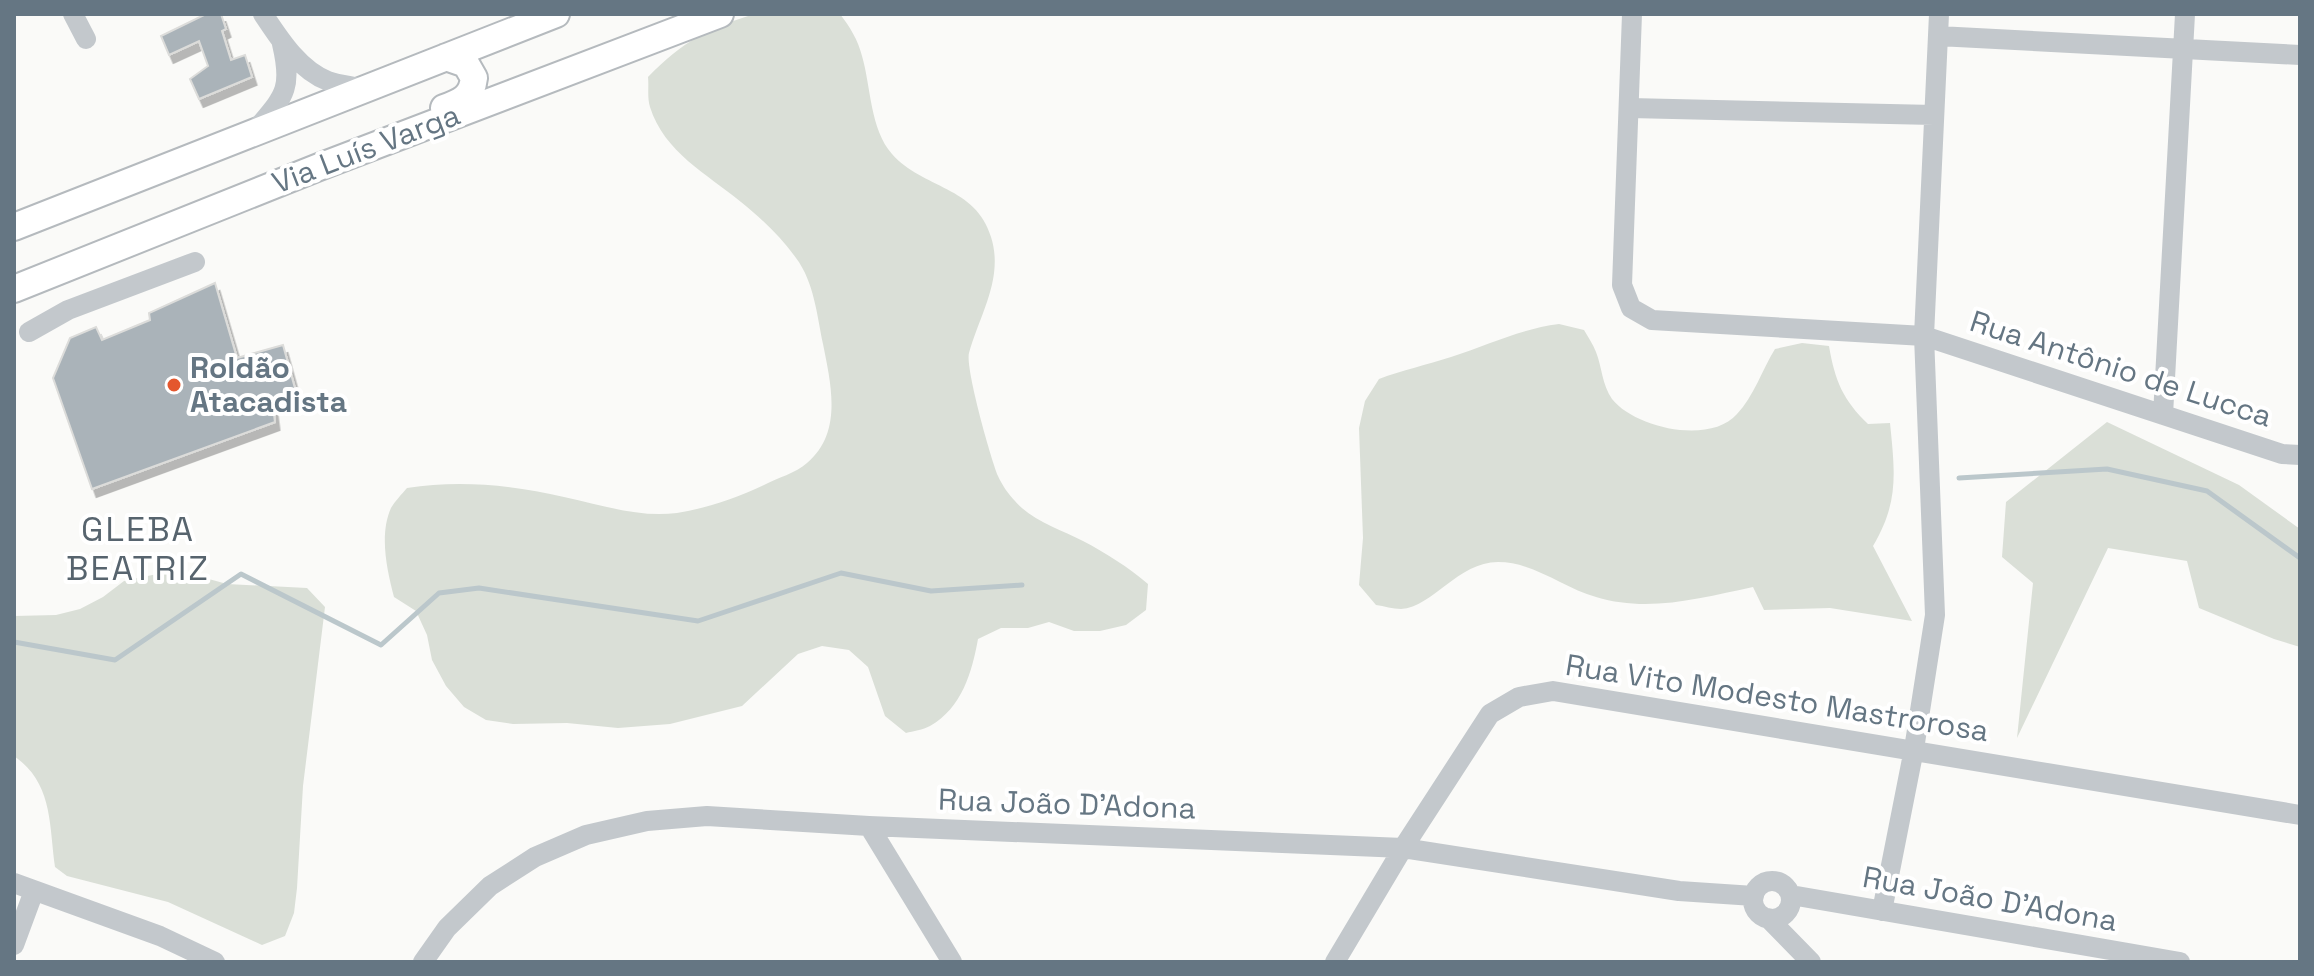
<svg xmlns="http://www.w3.org/2000/svg" width="2314" height="976" font-family="'Space Grotesk',sans-serif">
	<style>
		.green { fill: #dadfd7 }
		.lines { fill: none; stroke-linecap: round; stroke-linejoin: round }
		.stream { stroke: #bbc7cb; stroke-width: 5 }
		.building { fill: #aab3b9; stroke: #dcdcda; stroke-width: 2; filter: url(#shadow) }
		.major-casing { stroke: #b5babe; stroke-width: 30 }
		.minor { stroke: #c3c8cc; stroke-width: 20 }
		.major { stroke: #fff; stroke-width: 26 }
		.poi-dot { fill: #e4572e; stroke: #fff; stroke-width: 3 }
		.labels { text-anchor: middle; stroke-width: 8; stroke-linejoin: round; paint-order: stroke }
		.street-label { font-size: 30px; fill: #657683; stroke: #fff }
		.poi-label { font-size: 30px; font-weight: bold; fill: #657683; stroke: #fff; text-anchor: start }
		.quarter-label { font-size: 34px; letter-spacing: 2px; fill: #57646e; stroke: #fff }
	</style>
	<defs>
		<filter id="shadow"><feDropShadow dx="4.5" dy="8" stdDeviation="0" flood-color="#0004"/></filter>
	</defs>
	<rect width="100%" height="100%" fill="#fafaf8"/>
	<path class="green" d="M 754,14 L 840,14 C 850,27 858,40 862,56 C 871,87 870,129 892,154 C 923,189 976,186 991,237 C 1004,278 980,314 969,353 C 965,368 991,459 998,476 C 1002,485 1009,495 1015,501 C 1032,521 1060,529 1083,541 C 1106,553 1128,567 1148,584 L 1146,610 L 1126,625 L 1100,631 L 1074,631 L 1049,622 L 1028,628 L 1001,628 L 978,639 C 972,672 962,708 930,726 C 923,730 913,731 906,733 L 885,716 L 868,667 L 849,650 L 822,646 L 798,654 L 742,706 L 670,724 L 618,728 L 567,723 L 513,724 L 486,720 L 464,707 L 446,686 L 432,660 L 427,635 L 416,611 L 394,597 C 387,570 379,535 391,508 C 395,501 402,494 407,488 C 459,480 513,485 564,497 C 602,505 639,518 677,513 C 708,508 736,498 764,485 C 777,478 796,473 807,463 C 843,433 831,384 823,344 C 817,315 814,282 796,258 C 781,237 761,218 741,202 C 707,174 664,152 650,107 C 647,98 649,86 648,77 C 685,40 705,30 754,14 Z
		M 1559,324 L 1584,330 C 1588,337 1593,344 1596,352 C 1602,367 1602,385 1612,399 C 1635,428 1710,445 1737,414 C 1754,396 1762,370 1775,349 L 1802,343 L 1829,346 C 1835,381 1843,400 1868,424 L 1890,423 C 1895,473 1899,502 1873,546 L 1912,621 L 1830,608 L 1764,610 L 1753,587 C 1701,598 1648,613 1596,597 C 1563,588 1534,562 1498,562 C 1458,562 1433,607 1401,609 C 1393,609 1384,606 1376,605 L 1359,585 L 1363,538 L 1359,428 L 1365,401 L 1379,379 C 1402,370 1427,365 1451,357 C 1488,345 1520,329 1559,324 Z
		M 2107,422 L 2239,485 L 2300,529 L 2300,647 L 2274,639 L 2199,608 L 2187,561 L 2108,548 L 2017,738 L 2033,583 L 2002,557 L 2006,502 Z
		M 176,570 L 227,584 L 307,588 L 325,607 L 303,786 L 297,888 L 294,913 L 285,936 L 262,945 L 168,902 L 67,876 L 55,867 C 49,824 53,783 14,756 L 14,616 L 56,615 L 80,609 L 103,597 L 124,581 Z"/>
	<g class="lines">
		<path class="stream" d="M 1959,478 L 2107,469 L 2207,491 L 2300,558
			M 14,642 L 115,660 L 241,574 L 381,645 L 439,593 L 479,588 L 698,621 L 841,573 L 931,591 L 1022,585"/>
	</g>
	<path class="building" d="M 206,14 L 221,14 L 226,29 L 222,31 L 231,60 L 245,55 L 252,77 L 199,99 L 190,79 L 208,66 L 199,41 L 169,55 L 161,36 Z
		M 215,283 L 237,358 L 283,345 L 296,392 L 272,399 L 275,422 L 92,489 L 53,378 L 70,338 L 96,327 L 102,340 L 150,320 L 149,313 Z"/>
	<g class="lines">
		<defs>
			<path id="major" d="M 444,108 C 461,102 472,97 474,78 L 466,64 L 446,57
				M 14,227 L 556,14
				M 14,289 L 319,167 L 720,14"/>
		</defs>
		<use href="#major" class="major-casing"/>
		<path class="minor" d="M 73,14 L 86,39
			M 263,14 C 279,38 299,70 328,81 C 339,85 353,86 365,89
			M 1632,14 L 1622,285 L 1631,308 L 1652,320 L 1924,336 L 2282,454 L 2300,455
			M 1938,36 L 2300,55
			M 1630,108 L 1934,115
			M 254,132 C 284,96 293,91 282,44
			M 29,332 L 68,310 L 195,262
			M 2163,415 L 2185,14
			M 869,826 L 952,962
			M1753 900a19 19 0 1 1 38 0a19 19 0 1 1-38 0Z
			M 14,883 L 160,936 L 215,962
			M 1791,895 L 2180,962
			M 1882,911 L 1914,749 L 1935,615 L 1924,336 L 1939,14
			M 1768,918 L 1811,962
			M 14,945 L 34,891
			M 423,962 L 447,928 L 490,886 L 535,857 L 586,835 L 647,821 L 707,816 L 869,826 L 1403,848 L 1679,891 L 1754,896
			M 1335,962 L 1403,848 L 1490,714 L 1519,697 L 1553,691 L 2300,815"/>
		<use href="#major" class="major"/>
	</g>
	<circle class="poi-dot" cx="174" cy="385" r="8"/>
	<g class="labels">
		<g class="street-label">
			<text transform="translate(366 149) rotate(-21)" y="10">Via Luís Varga</text>
			<text transform="translate(2121 369) rotate(18)" y="10">Rua Antônio de Lucca</text>
			<text transform="translate(1777 698) rotate(9)" y="10">Rua Vito Modesto Mastrorosa</text>
			<text transform="translate(1067 804) rotate(2)" y="10">Rua João D'Adona</text>
			<text transform="translate(1990 899) rotate(10)" y="10">Rua João D'Adona</text>
		</g>
		<g class="poi-label">
			<text x="190" y="378">Roldão<tspan x="190" dy="34">Atacadista</tspan></text>
		</g>
		<g class="quarter-label">
			<text x="138" y="541">GLEBA<tspan x="138" dy="39">BEATRIZ</tspan></text>
		</g>
	</g>
	<rect width="2314" height="976" fill="none" stroke="#657683" stroke-width="32"/>
</svg>
